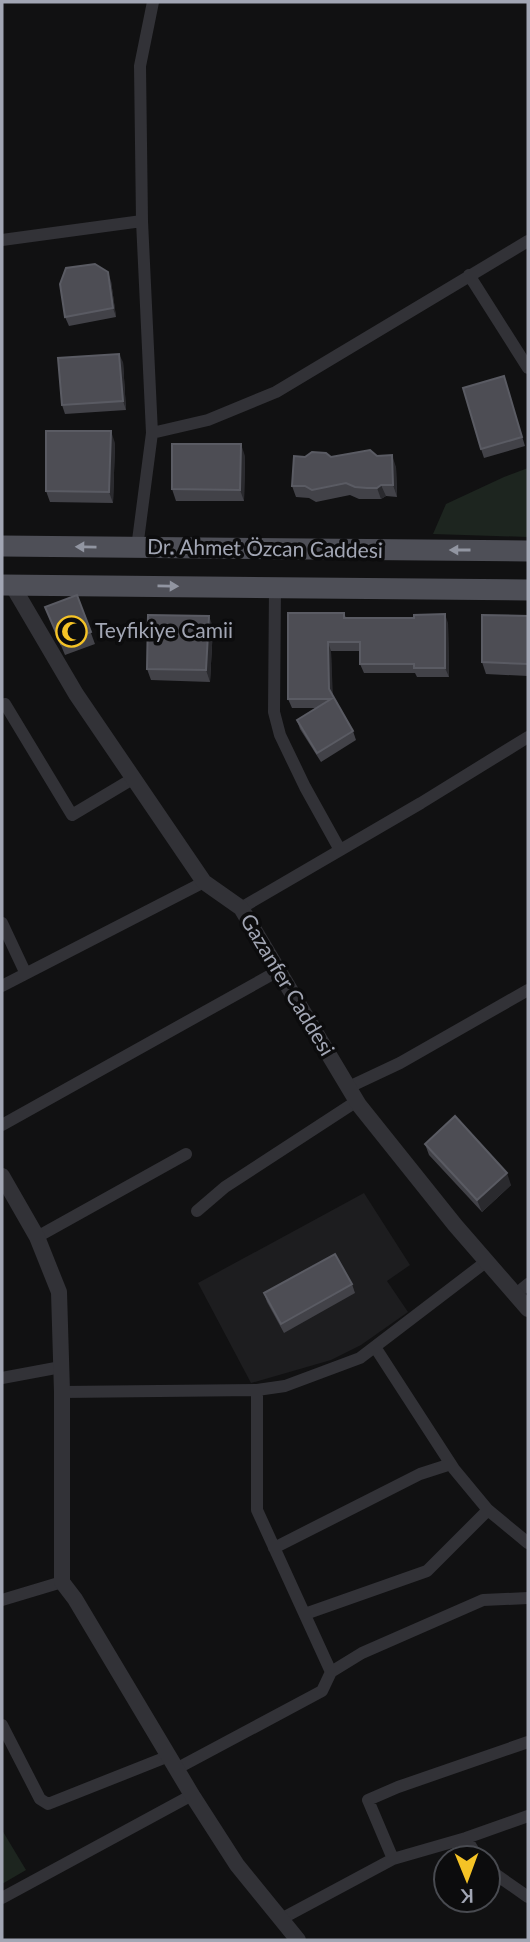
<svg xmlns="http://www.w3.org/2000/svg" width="530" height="1942" font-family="Lato,sans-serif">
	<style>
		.built { fill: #1d1d1f }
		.green { fill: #1d251f }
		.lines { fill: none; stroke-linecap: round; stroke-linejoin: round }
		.minor { stroke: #323237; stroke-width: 12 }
		.tertiary { stroke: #323237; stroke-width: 16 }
		.primary { stroke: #4e4f57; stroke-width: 21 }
		.wall { fill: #424248 }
		.shaded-wall { fill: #2a2a2e }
		.building { fill: #4d4d54; stroke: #5a5b63; stroke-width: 2 }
		.oneway { fill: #9195a1 }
		.labels { text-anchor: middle; stroke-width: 7; stroke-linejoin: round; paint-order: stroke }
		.street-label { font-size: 21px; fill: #a2a6b4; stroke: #0c0c0d }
		.poi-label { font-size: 21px; fill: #a2a6b4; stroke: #0c0c0d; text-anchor: start }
	</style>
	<rect width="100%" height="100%" fill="#111112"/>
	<path class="built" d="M 364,1193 L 410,1265 L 387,1281 L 408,1312 L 361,1345 L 331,1360 L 251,1383 L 198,1283 Z"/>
	<path class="green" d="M 528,468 L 528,537 L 433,534 L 446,504 L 504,477 Z
		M 2,1830 L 26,1870 L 2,1884 Z"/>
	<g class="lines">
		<path class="minor" d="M 2,240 L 142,221
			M 469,275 L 528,368
			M 152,433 L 208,420 L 276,392 L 528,241
			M 137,548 L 152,433 L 142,221 L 140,66 L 153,2
			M 275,587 L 274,712 L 280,735 L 305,787 L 340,850
			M 2,706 L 5,704 L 72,815 L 134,778
			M 241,908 L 421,803 L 528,737
			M 2,923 L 25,972
			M 2,986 L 204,882
			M 349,1087 L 400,1063 L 528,990
			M 2,1125 L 278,971
			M 197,1211 L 225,1187 L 357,1101
			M 37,1237 L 186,1154
			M 516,1294 L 528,1284
			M 375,1347 L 454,1469 L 488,1510 L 528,1543
			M 2,1378 L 61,1367
			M 257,1390 L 257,1510 L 331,1672
			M 62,1392 L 257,1390 L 285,1386 L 360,1358 L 487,1261
			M 274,1548 L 420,1474 L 451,1464
			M 2,1600 L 62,1582
			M 305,1614 L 427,1571 L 488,1510
			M 2,1725 L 40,1799 L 48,1804 L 169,1756
			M 176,1769 L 322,1691 L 331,1672 L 362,1653 L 483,1600 L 528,1598
			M 466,1838 L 478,1858
			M 393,1859 L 368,1800 L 398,1787 L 528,1742
			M 488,1869 L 528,1897
			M 2,1898 L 192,1795
			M 281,1919 L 393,1859 L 466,1838 L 528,1816"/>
		<path class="tertiary" d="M 12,585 L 76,694 L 204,882 L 241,908 L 359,1105 L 455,1225 L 528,1309
			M 2,1176 L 37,1237 L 59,1292 L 62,1392 L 62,1582 L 75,1599 L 192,1795 L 237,1865 L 298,1940"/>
		<path class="primary" d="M 2,546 L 528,551
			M 2,585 L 528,590"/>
	</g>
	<path class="wall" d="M 111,281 L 116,317 L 69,326 L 65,317 Z
		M 123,362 L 126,410 L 65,414 L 62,405 Z
		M 504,376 L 525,446 L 484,458 L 481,449 Z
		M 115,443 L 113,503 L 50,502 L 46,491 Z
		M 245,456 L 244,501 L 176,501 L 172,489 Z
		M 377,456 L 396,467 L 397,497 L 386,496 L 381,499 L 359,499 L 350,495 L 316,502 L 309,498 L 296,497 L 292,486 L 331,457 Z
		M 77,595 L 95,644 L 65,655 L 45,607 Z
		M 344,613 L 346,618 L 448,623 L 449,677 L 417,677 L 415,673 L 364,673 L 360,664 L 360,651 L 331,651 L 332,695 L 353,731 L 356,740 L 321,762 L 300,729 L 297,720 L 316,708 L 292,708 L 288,699 Z
		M 528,616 L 528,676 L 486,674 L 482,662 Z
		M 213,627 L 210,682 L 151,680 L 147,669 Z
		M 425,1144 L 511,1185 L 482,1212 L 429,1155 Z
		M 352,1284 L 355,1293 L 284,1333 L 267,1302 L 264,1293 Z"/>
	<path class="shaded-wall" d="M 108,272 L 111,281 L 116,317 L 113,308 Z
		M 119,354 L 123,362 L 126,410 L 123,401 Z
		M 111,431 L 115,443 L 113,503 L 109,492 Z
		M 241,444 L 245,456 L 244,501 L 240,490 Z
		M 392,455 L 396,467 L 397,497 L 393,485 Z
		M 381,485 L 386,496 L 381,499 L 377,488 Z
		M 445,614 L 448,623 L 449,677 L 445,668 Z
		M 209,616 L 213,627 L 210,682 L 206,670 Z
		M 328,642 L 331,651 L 333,698 L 329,689 Z
		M 507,1173 L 511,1185 L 482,1212 L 477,1200 Z"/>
	<path class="building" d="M 95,264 L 108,272 L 113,308 L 65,317 L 60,284 L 66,268 Z
		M 119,354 L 123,401 L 62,405 L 58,358 Z
		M 504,376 L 522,437 L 481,449 L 463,388 Z
		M 46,431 L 111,431 L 109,492 L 46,491 Z
		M 172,444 L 241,444 L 240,490 L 172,489 Z
		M 370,450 L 377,456 L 392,455 L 393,485 L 381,485 L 377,488 L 367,488 L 355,487 L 346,483 L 312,490 L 305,486 L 292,486 L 294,456 L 305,457 L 312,452 L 326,453 L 331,457 Z
		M 77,595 L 91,632 L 61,644 L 45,607 Z
		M 288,613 L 344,613 L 344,618 L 414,618 L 414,615 L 445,614 L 445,668 L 414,668 L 414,664 L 360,664 L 360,642 L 328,642 L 329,689 L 353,731 L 317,753 L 297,720 L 331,699 L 288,699 Z
		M 148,615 L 209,616 L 206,670 L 147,669 Z
		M 482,615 L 528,616 L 528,664 L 482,662 Z
		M 455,1116 L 507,1173 L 477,1200 L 425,1144 Z
		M 335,1254 L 352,1284 L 281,1324 L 264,1293 Z"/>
	<defs><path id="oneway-solid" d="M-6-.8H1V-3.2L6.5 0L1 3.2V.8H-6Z" transform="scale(1.75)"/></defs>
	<g class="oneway">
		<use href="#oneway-solid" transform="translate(86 547) rotate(-179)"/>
		<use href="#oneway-solid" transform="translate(460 550) rotate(-180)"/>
		<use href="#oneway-solid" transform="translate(168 586) rotate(1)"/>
	</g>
	<defs>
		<symbol id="mosque-ring" viewBox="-11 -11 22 22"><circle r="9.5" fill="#0c0c0d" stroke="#f5c326" stroke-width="1.5"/><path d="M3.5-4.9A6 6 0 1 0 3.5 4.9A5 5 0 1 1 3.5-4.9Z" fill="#f5c326"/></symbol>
	</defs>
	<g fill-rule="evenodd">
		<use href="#mosque-ring" x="54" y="614" width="35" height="35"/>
	</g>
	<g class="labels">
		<g class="street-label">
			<text transform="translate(265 549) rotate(1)" y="7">Dr. Ahmet Özcan Caddesi</text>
			<text transform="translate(287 985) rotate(59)" y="7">Gazanfer Caddesi</text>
		</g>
		<g class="poi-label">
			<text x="95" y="638">Teyfikiye Camii</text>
		</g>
	</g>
	<rect width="530" height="1942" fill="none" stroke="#a2a6b4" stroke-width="7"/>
	<g transform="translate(467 1879) rotate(179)"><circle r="33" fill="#0c0c0d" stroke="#484a50" stroke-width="2"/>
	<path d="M0-5L12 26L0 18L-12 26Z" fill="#f5c326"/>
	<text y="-10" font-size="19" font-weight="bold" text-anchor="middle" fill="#a2a6b4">K</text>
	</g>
</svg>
